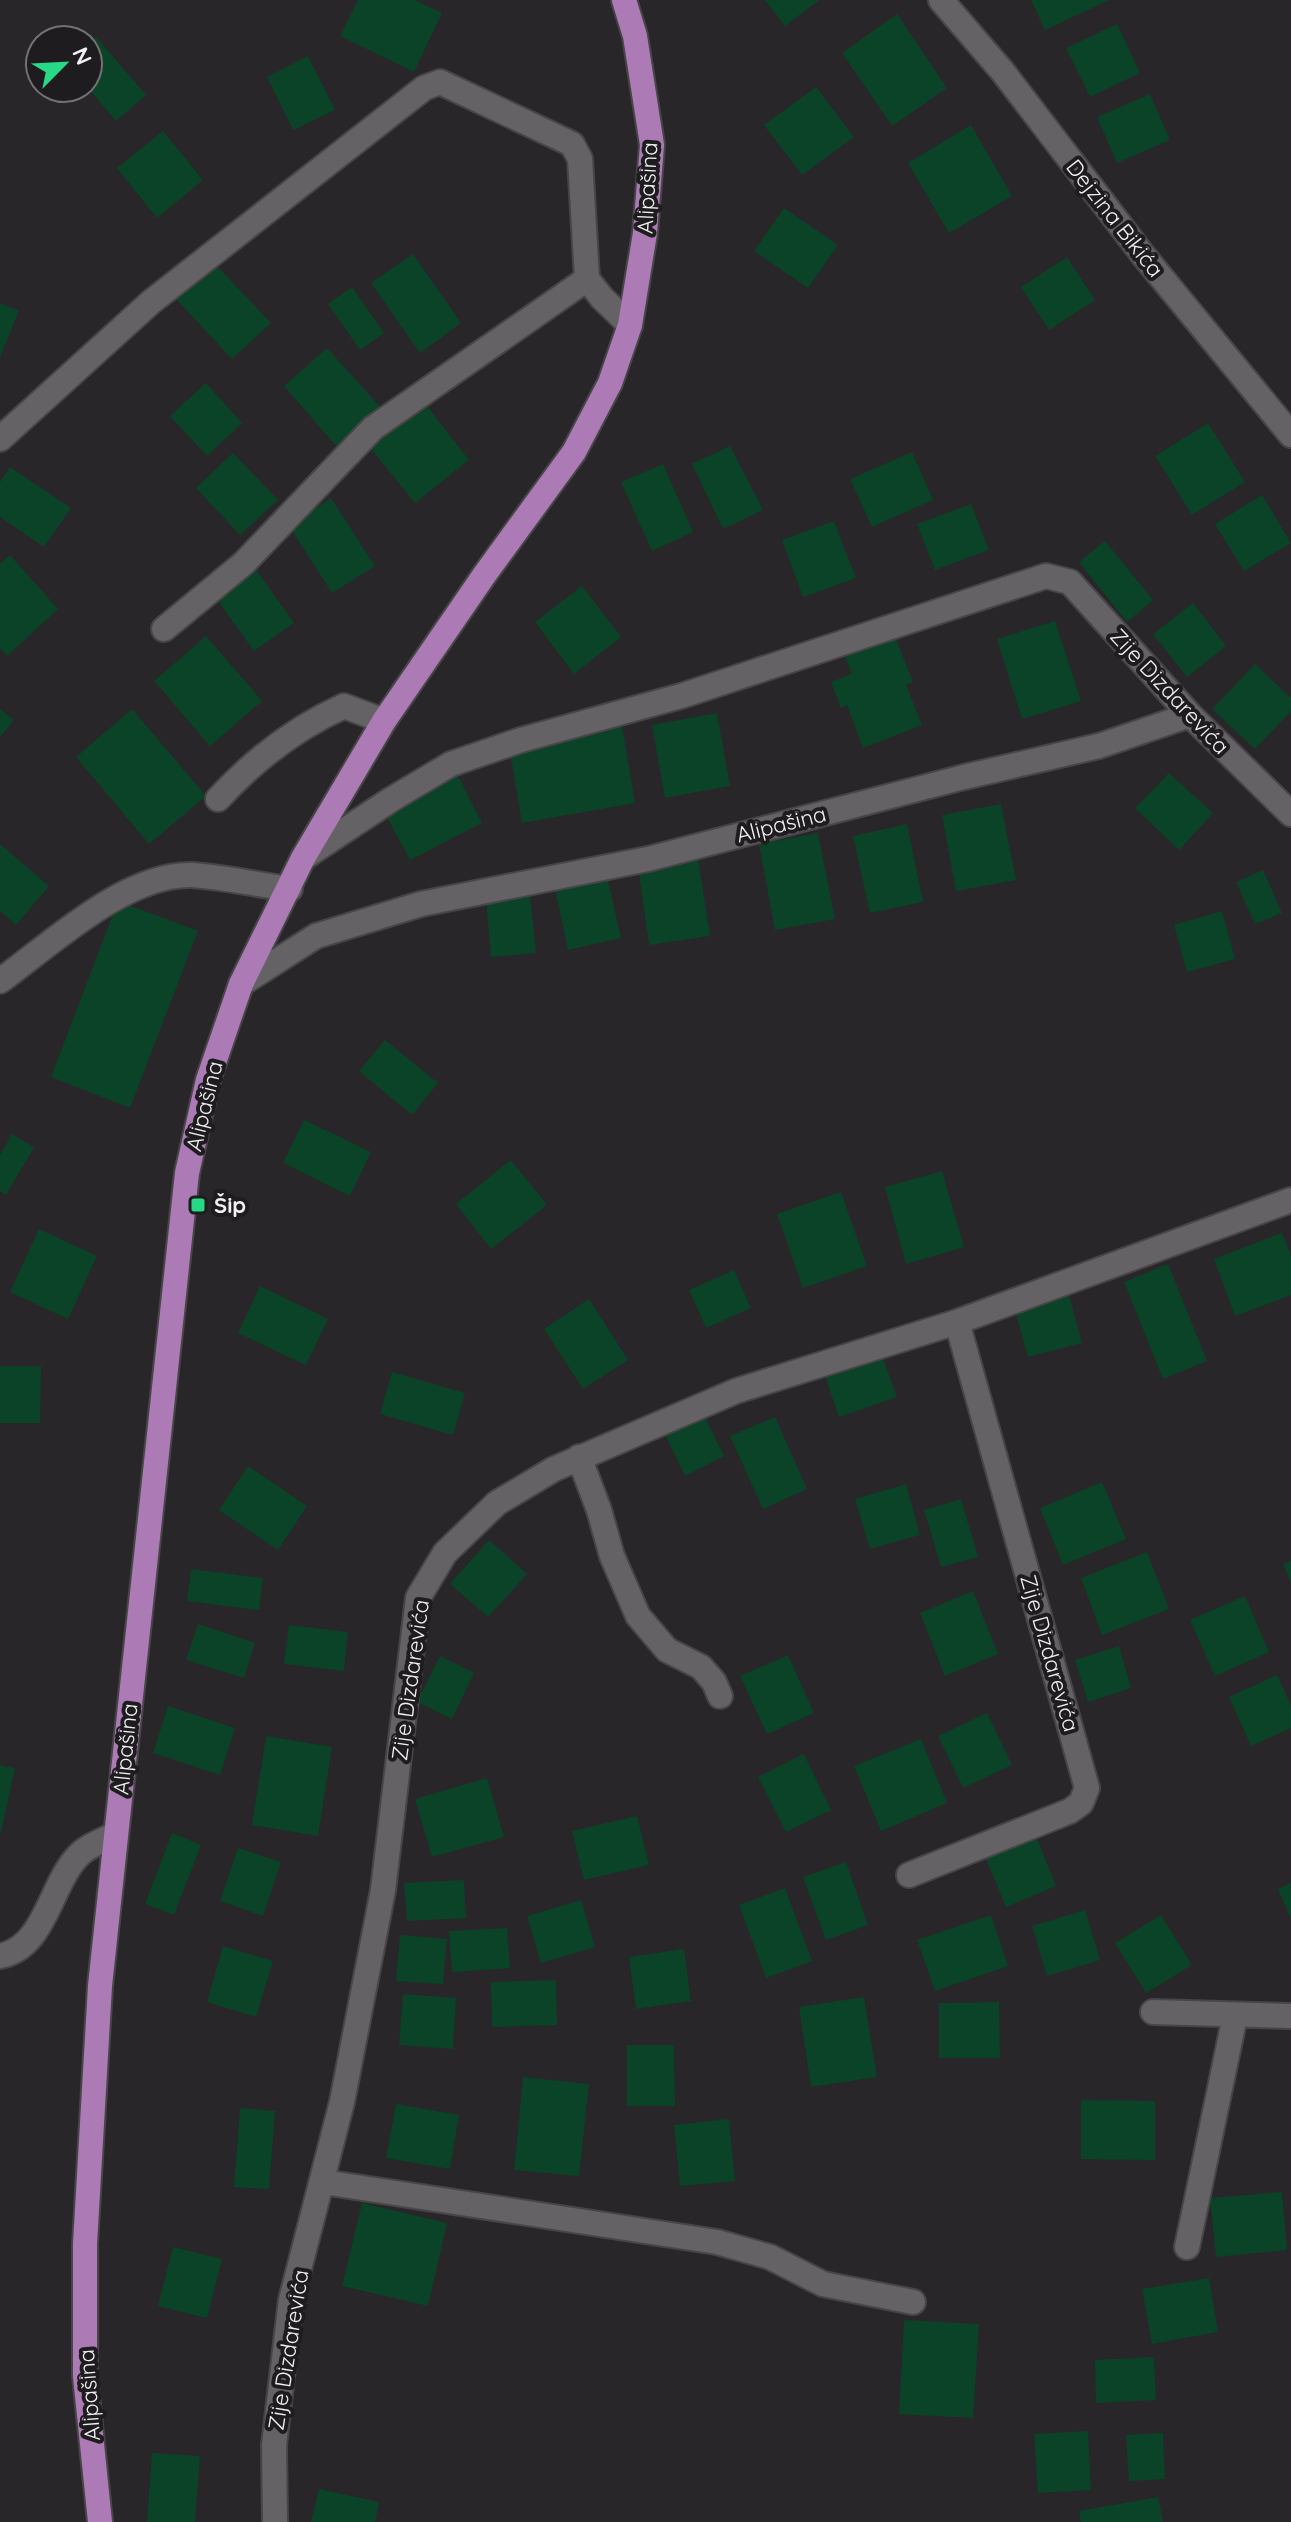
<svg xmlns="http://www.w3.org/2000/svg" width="1291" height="2522" font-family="Quicksand,sans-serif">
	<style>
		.building { fill: #0a4327 }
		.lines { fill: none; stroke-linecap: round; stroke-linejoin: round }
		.minor-casing { stroke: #474548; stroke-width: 28 }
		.major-casing { stroke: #474548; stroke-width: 28 }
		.minor { stroke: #656266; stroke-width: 24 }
		.major { stroke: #ac7bb6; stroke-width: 24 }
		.poi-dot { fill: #27d885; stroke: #1f1c1f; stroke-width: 3 }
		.labels { text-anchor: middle; stroke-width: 8; stroke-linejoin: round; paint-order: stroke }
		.street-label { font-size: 22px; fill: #f1f0f2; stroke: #1f1c1f }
		.poi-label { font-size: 22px; font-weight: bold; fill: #f1f0f2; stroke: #1f1c1f; text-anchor: start }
	</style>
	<rect width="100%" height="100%" fill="#282629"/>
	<path class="building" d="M 358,0 L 415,0 L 442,13 L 414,72 L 340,36 Z
		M 765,0 L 819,0 L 785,26 Z
		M 1031,0 L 1109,0 L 1045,30 Z
		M 897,14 L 947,88 L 892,126 L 842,53 Z
		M 1117,24 L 1140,73 L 1090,97 L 1066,48 Z
		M 96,37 L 146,95 L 116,121 L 88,88 L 88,44 Z
		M 308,56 L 335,110 L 293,130 L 267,77 Z
		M 816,87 L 854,137 L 802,175 L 764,125 Z
		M 1150,94 L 1170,140 L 1117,163 L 1097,117 Z
		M 971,125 L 1012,196 L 949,233 L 908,163 Z
		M 163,131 L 203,180 L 157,218 L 117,168 Z
		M 784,208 L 838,245 L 808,288 L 754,251 Z
		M 413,254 L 461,323 L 420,353 L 371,283 Z
		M 1067,257 L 1095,300 L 1049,330 L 1021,287 Z
		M 214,263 L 271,323 L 232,359 L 176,299 Z
		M 352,287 L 384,333 L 360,350 L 328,304 Z
		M 0,303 L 19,311 L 0,357 Z
		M 327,348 L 382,409 L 338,448 L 284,386 Z
		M 206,383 L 242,423 L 207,456 L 170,416 Z
		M 423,401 L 469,460 L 415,503 L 368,445 Z
		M 1208,423 L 1245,482 L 1192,515 L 1155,456 Z
		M 730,446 L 763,510 L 723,529 L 692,464 Z
		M 912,452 L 933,500 L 872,527 L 850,479 Z
		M 233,453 L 278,500 L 240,535 L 196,488 Z
		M 663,464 L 693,532 L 652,551 L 621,482 Z
		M 10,467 L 71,508 L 44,547 L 0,517 L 0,482 Z
		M 1262,495 L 1291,543 L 1244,571 L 1215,524 Z
		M 331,498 L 375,566 L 332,593 L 289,526 Z
		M 971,504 L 989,550 L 935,570 L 917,524 Z
		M 834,521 L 856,578 L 803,597 L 782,540 Z
		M 1105,541 L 1153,600 L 1127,622 L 1079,562 Z
		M 10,555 L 58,609 L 7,656 L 0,648 L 0,564 Z
		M 254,567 L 294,623 L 254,651 L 214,595 Z
		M 582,586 L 621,637 L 574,674 L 535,622 Z
		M 1193,603 L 1226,646 L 1187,677 L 1153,634 Z
		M 1055,621 L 1081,701 L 1022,719 L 997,639 Z
		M 892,629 L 913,682 L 906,685 L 922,725 L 863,748 L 847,705 L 841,708 L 831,682 L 852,674 L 842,649 Z
		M 206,636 L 262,701 L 210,746 L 154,681 Z
		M 1255,664 L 1291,698 L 1291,711 L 1255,749 L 1212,709 Z
		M 0,709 L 14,720 L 0,737 Z
		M 132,709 L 206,796 L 149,844 L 76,757 Z
		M 717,713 L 730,786 L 665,798 L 652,725 Z
		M 622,726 L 635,803 L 522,823 L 509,746 Z
		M 455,770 L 482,823 L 410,860 L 382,808 Z
		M 1169,773 L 1213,813 L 1179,850 L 1135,808 Z
		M 1001,804 L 1016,880 L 956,891 L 942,815 Z
		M 907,824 L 923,902 L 870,913 L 853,836 Z
		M 818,833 L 835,919 L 775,930 L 759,844 Z
		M 0,844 L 49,886 L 16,925 L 0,911 Z
		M 698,859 L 710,936 L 649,945 L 638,867 Z
		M 1263,870 L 1282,913 L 1255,924 L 1236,882 Z
		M 606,872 L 621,938 L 568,950 L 554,884 Z
		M 530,894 L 536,953 L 491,957 L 486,898 Z
		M 118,901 L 198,931 L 130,1108 L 51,1077 Z
		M 1222,911 L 1235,959 L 1187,972 L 1174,925 Z
		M 385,1040 L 438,1083 L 412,1115 L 359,1071 Z
		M 304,1120 L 371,1152 L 350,1196 L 283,1163 Z
		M 12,1134 L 34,1147 L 6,1195 L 0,1191 L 0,1155 Z
		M 511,1160 L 547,1205 L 491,1249 L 456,1204 Z
		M 942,1171 L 964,1247 L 906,1264 L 885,1187 Z
		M 841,1192 L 867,1266 L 803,1288 L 777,1214 Z
		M 39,1229 L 97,1256 L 68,1319 L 10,1292 Z
		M 1282,1233 L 1291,1255 L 1291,1295 L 1235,1316 L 1214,1259 Z
		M 1168,1264 L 1207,1361 L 1163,1379 L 1124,1282 Z
		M 734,1270 L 751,1308 L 706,1328 L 689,1290 Z
		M 260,1286 L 328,1319 L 306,1365 L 238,1333 Z
		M 1068,1292 L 1082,1343 L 1028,1357 L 1014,1307 Z
		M 589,1299 L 628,1360 L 583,1389 L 544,1329 Z
		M 882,1356 L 897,1397 L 839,1417 L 825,1376 Z
		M 0,1366 L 41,1366 L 40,1423 L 0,1423 Z
		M 392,1372 L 465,1393 L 453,1435 L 380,1414 Z
		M 701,1409 L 724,1456 L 685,1476 L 662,1428 Z
		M 775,1417 L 807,1489 L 763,1509 L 730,1436 Z
		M 248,1466 L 307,1506 L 278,1550 L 219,1510 Z
		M 1102,1482 L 1126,1539 L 1063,1565 L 1040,1508 Z
		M 906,1484 L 920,1535 L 870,1549 L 855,1499 Z
		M 961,1499 L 978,1557 L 941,1567 L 924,1510 Z
		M 489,1540 L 527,1574 L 488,1617 L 450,1584 Z
		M 1147,1552 L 1169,1609 L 1102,1635 L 1081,1578 Z
		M 1291,1561 L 1291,1583 L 1283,1564 Z
		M 191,1569 L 263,1578 L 259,1610 L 187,1601 Z
		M 973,1591 L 998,1654 L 945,1676 L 920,1613 Z
		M 1245,1596 L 1269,1652 L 1215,1676 L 1190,1620 Z
		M 198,1624 L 255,1643 L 244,1678 L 186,1660 Z
		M 289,1625 L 348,1632 L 344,1671 L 284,1664 Z
		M 1119,1646 L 1131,1688 L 1088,1702 L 1075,1660 Z
		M 788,1655 L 814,1713 L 767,1734 L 740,1676 Z
		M 440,1656 L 474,1673 L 452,1719 L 417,1702 Z
		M 1277,1675 L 1291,1705 L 1291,1728 L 1251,1746 L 1229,1697 Z
		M 168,1706 L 235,1728 L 220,1775 L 153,1753 Z
		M 987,1713 L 1012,1765 L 963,1788 L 938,1736 Z
		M 266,1736 L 332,1747 L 318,1836 L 252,1825 Z
		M 921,1739 L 947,1803 L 881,1831 L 854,1766 Z
		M 804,1754 L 831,1810 L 786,1832 L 758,1777 Z
		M 0,1765 L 15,1768 L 1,1832 L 0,1832 Z
		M 487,1778 L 504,1837 L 432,1857 L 415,1799 Z
		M 637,1816 L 649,1865 L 584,1880 L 572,1831 Z
		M 1034,1831 L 1056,1886 L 1006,1907 L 983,1852 Z
		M 172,1833 L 201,1845 L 174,1915 L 145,1904 Z
		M 238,1848 L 281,1862 L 263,1916 L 220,1901 Z
		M 846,1862 L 868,1925 L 826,1940 L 803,1877 Z
		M 464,1880 L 466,1918 L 407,1921 L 404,1883 Z
		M 1291,1883 L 1291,1919 L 1278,1889 Z
		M 785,1888 L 812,1961 L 766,1978 L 739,1905 Z
		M 581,1900 L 595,1947 L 541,1963 L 527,1916 Z
		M 1085,1910 L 1100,1960 L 1047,1976 L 1032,1926 Z
		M 991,1915 L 1008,1966 L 935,1991 L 917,1940 Z
		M 1161,1915 L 1192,1965 L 1146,1993 L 1115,1943 Z
		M 507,1928 L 510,1968 L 452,1972 L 449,1931 Z
		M 400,1935 L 447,1939 L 443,1984 L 396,1981 Z
		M 223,1946 L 273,1961 L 256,2017 L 207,2002 Z
		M 684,1949 L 691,2001 L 636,2009 L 629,1957 Z
		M 556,1980 L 557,2025 L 492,2027 L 491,1982 Z
		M 403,1994 L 456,1998 L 453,2049 L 399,2045 Z
		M 864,1997 L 877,2077 L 811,2087 L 799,2007 Z
		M 999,2002 L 1000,2058 L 939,2058 L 939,2003 Z
		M 627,2045 L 674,2045 L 675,2106 L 627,2106 Z
		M 523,2077 L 589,2084 L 579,2176 L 514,2170 Z
		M 1081,2100 L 1155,2101 L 1155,2160 L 1081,2159 Z
		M 396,2104 L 459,2115 L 450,2169 L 386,2158 Z
		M 240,2108 L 275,2111 L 269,2189 L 234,2187 Z
		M 729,2119 L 735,2181 L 680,2186 L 674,2125 Z
		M 1282,2192 L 1287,2250 L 1216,2257 L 1210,2198 Z
		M 362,2203 L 447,2223 L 428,2306 L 342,2286 Z
		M 173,2247 L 222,2259 L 207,2318 L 158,2306 Z
		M 1209,2278 L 1218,2332 L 1152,2344 L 1142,2289 Z
		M 904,2320 L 979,2324 L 973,2418 L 899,2414 Z
		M 1154,2357 L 1156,2400 L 1096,2403 L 1095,2360 Z
		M 1088,2431 L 1091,2490 L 1038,2493 L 1034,2434 Z
		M 1163,2433 L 1165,2479 L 1129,2481 L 1126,2435 Z
		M 152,2453 L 200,2456 L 195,2522 L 147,2522 Z
		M 319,2489 L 379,2502 L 375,2522 L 311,2522 Z
		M 1158,2497 L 1163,2522 L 1081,2522 L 1079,2511 Z"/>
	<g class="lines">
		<defs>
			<path id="minor" d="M 941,0 L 1003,72 L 1143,255 L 1291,435
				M 0,439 L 151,302 L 424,88 L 440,82 L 572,144 L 580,159 L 587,279 L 602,298 L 630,325
				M 164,629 L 244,563 L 373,428 L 587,279
				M 218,799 C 254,760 295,728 344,706 L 384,721
				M 303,858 L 392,799 L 451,764 L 521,740 L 681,696 L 1046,576 L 1070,582 L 1190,715 L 1291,814
				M 0,981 C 51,944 126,873 192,875 C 224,877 258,885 290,889
				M 241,984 L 316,936 L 421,904 L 648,859 L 964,777 L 1099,746 L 1190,715
				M 579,1457 L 599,1510 L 612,1556 L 638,1616 L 667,1650 L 701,1667 L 714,1682 L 720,1696
				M 909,1875 L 1070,1811 L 1081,1803 L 1087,1788 L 957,1322
				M 0,1956 C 45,1948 50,1885 78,1856 C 87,1846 104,1840 116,1834
				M 1153,2012 L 1291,2016
				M 323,2182 L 717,2242 L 770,2257 L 823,2284 L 913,2302
				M 1187,2247 L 1235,2016
				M 275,2522 L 274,2445 L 291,2300 L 342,2102 L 383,1890 L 418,1598 L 445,1553 L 497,1503 L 554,1469 L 736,1391 L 957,1322 L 1291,1200"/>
			<path id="major" d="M 100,2522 L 85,2376 L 85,2244 L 100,1986 L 187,1173 L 208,1080 L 241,984 L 303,858 L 384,721 L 485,574 L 574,452 L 610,383 L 630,325 L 645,233 L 652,145 L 635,36 L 624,0"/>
		</defs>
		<use href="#minor" class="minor-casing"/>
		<use href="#major" class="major-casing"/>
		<use href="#minor" class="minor"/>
		<use href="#major" class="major"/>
	</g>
	<rect class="poi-dot" x="190" y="1197" width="16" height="16" rx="4"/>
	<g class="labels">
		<g class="street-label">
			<text transform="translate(647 188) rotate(-87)" y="8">Alipašina</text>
			<text transform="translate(1115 218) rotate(52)" y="8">Dejzina Bikića</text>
			<text transform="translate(1170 691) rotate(47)" y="8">Zije Dizdarevića</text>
			<text transform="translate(781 824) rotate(-14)" y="8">Alipašina</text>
			<text transform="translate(204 1106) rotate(-76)" y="8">Alipašina</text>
			<text transform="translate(1050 1653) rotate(74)" y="8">Zije Dizdarevića</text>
			<text transform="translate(410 1680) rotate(-82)" y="8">Zije Dizdarevića</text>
			<text transform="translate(125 1749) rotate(-84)" y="8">Alipašina</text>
			<text transform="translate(288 2350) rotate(-81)" y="8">Zije Dizdarevića</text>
			<text transform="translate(89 2395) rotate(-94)" y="8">Alipašina</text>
		</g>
		<g class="poi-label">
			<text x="214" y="1213">Šip</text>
		</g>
	</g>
	<g transform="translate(64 64) rotate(66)"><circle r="38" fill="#1f1c1f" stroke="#737173" stroke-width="2"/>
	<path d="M0-6L14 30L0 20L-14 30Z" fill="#27d885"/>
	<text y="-12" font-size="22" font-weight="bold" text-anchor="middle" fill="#f1f0f2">N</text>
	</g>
</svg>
